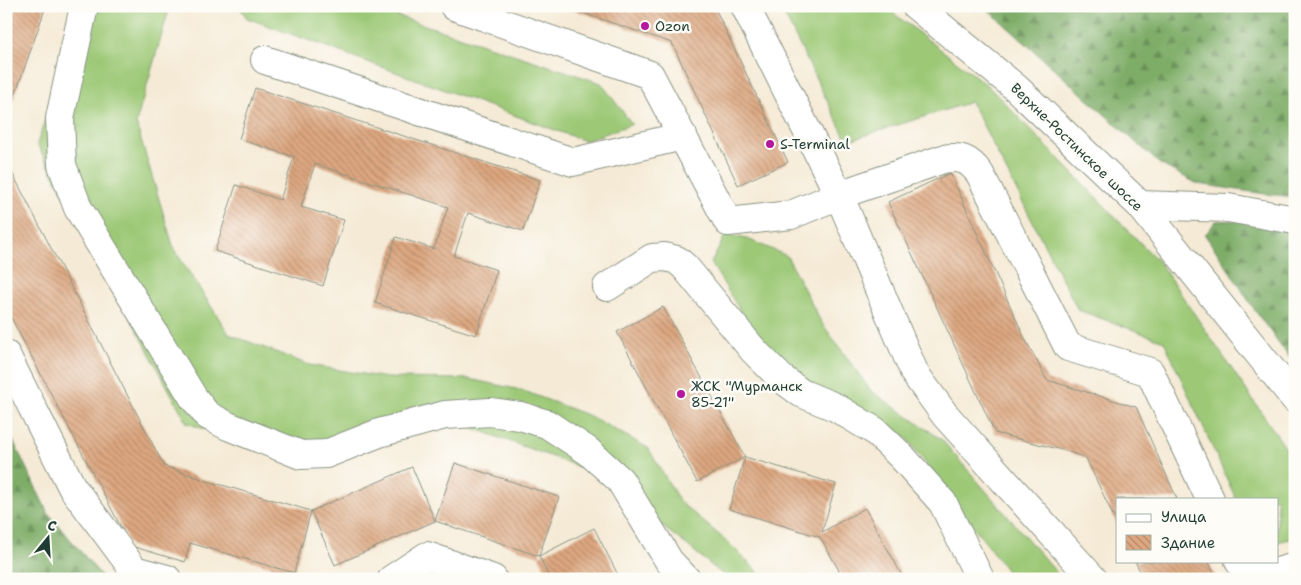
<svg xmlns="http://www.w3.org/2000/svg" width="1301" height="585" font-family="'Shantell Sans',sans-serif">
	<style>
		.grass { fill: #9dc977; stroke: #5e8356 }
		.forest { fill: url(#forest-firs); stroke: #4e754e }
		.building { fill: url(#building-back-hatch) }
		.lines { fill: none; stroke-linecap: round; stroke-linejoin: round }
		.minor-casing { stroke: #8a9484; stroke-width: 30 }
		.minor { stroke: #fff; stroke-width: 28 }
		.poi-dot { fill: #b5179e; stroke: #fdfcf7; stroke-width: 2 }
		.labels { text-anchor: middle; stroke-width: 5; stroke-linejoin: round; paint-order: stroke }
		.poi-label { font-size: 14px; fill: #1f3d34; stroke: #fdfcf7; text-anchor: start }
		.street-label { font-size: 14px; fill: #1f3d34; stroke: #fdfcf7 }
	</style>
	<defs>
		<pattern id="forest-firs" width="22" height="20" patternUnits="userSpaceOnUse" patternTransform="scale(1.25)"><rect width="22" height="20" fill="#7ead68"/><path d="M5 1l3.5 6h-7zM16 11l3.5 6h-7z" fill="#678e56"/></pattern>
		<pattern id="building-back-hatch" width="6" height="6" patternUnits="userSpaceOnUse" patternTransform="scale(1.25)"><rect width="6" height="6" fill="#dda780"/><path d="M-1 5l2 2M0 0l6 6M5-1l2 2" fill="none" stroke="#b3896a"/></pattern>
	</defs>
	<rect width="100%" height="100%" fill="#fdfcf7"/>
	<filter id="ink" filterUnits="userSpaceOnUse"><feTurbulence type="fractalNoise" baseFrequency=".02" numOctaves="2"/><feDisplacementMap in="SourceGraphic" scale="10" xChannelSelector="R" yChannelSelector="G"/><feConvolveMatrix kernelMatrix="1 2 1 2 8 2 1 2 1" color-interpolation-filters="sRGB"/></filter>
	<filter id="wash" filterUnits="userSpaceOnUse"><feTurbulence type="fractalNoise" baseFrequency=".0096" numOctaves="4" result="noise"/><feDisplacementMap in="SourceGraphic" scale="20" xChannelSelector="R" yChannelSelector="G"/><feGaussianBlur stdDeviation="1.12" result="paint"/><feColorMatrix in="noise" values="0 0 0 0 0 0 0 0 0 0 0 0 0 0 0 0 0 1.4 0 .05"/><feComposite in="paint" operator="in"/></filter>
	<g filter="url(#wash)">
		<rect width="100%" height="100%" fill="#f5ead5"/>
		<path class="grass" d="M 84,6 L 170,6 L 136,123 L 174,249 L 229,334 L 309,365 L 387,378 L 469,379 L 521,390 L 590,416 L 648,448 L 680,502 L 730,544 L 765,579 L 728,579 L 688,546 L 588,470 L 421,409 L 294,460 L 187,423 L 37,144 Z
			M 239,6 L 367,6 L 601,83 L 632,124 L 585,141 L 247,18 Z
			M 780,6 L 884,6 L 987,85 L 1159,262 L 1289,453 L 1295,457 L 1295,538 L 1277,542 L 1277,499 L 1236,499 L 1164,341 L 1078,310 L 971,102 L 847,141 Z
			M 726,234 L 750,240 L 787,256 L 821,322 L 871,391 L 941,439 L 1062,579 L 1013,579 L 905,436 L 791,394 L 711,263 Z"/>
		<path class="forest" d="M 984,6 L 1295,6 L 1295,197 L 1265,194 L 1198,184 L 1160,164 Z
			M 1245,220 L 1295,232 L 1295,366 C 1283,346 1267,329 1254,309 C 1238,284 1222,259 1205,235 L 1216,221 Z
			M 6,426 L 48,513 L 104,579 L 6,579 Z"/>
		<g id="blocks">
			<path class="building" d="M 6,6 L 46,6 L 7,118 L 6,118 Z
				M 562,6 L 714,6 L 788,162 L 738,185 L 672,43 Z
				M 255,88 L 540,180 L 523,231 L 468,213 L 454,256 L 497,270 L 476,335 L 375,303 L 396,237 L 434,249 L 448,207 L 315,164 L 301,207 L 344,220 L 323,286 L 215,251 L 236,185 L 280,200 L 294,157 L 239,139 Z
				M 6,161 L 164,466 L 208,481 L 311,511 L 294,573 L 190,543 L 185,562 L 131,546 L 6,308 Z
				M 950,173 L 1025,339 L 1047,380 L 1136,407 L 1177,499 L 1117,499 L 1117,524 L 1086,458 L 1066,451 L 995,433 L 888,202 Z
				M 663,307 L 745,457 L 836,484 L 822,532 L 865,508 L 904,579 L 844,579 L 820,537 L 729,509 L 745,457 L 697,482 L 617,332 Z
				M 455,463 L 559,497 L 539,556 L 435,521 Z
				M 412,467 L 435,521 L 335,565 L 311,511 Z
				M 594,528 L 620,579 L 550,579 L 539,556 Z
				M 1135,561 L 1208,561 L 1217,579 L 1144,579 Z"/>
		</g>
	</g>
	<g filter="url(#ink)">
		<use href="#blocks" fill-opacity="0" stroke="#8a9484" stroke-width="1"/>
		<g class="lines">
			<defs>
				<path id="minor" d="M 84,6 L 60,118 L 62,165 L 78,208 L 193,397 L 207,415 L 228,426 L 301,455 L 326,454 L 379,433 L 445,415 L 490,412 L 520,416 L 547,424 L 588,451 L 620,480 L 669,561 L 686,579
					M 454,6 L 650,75 L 728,222 L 791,215 L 839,195 L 943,159 C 961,156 969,159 980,174 L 1068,347 L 1150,372 L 1210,499
					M 745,6 L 839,195 L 915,374 L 945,415 L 1093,579
					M 916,6 L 1015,87 L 1140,205 L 1295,399
					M 265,60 L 573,162 L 683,136
					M 1140,205 L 1228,208 L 1295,220
					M 607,287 L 652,258 L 665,257 L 677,260 L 685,267 L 754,351 L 781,378 L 801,393 L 835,407 L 875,431 L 903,458 L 943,503 L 980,579
					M 6,355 L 72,487 L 134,570 L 167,579
					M 1239,561 C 1252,585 1274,572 1295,567
					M 392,579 L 427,556 L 493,579"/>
			</defs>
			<use href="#minor" class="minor-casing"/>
			<use href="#minor" class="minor"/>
		</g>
	</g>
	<g class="poi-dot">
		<circle cx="645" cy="26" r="5"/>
		<circle cx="770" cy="144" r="5"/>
		<circle cx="681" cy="394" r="5"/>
	</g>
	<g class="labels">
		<g class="poi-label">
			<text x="655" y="31">Ozon</text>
			<text x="780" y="149">S-Terminal</text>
			<text x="691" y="391">ЖСК "Мурманск<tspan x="691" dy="16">85-21"</tspan></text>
		</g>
		<g class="street-label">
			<text transform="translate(1077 147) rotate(44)" y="5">Верхне-Ростинское шоссе</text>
		</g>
	</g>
	<rect width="1301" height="585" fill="none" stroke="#fdfcf7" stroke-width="25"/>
	<rect x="1116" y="498" width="162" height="65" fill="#fdfcf7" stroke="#a4b0a9"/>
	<rect x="1126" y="514" width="25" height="8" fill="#ffffff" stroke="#a4b0a9"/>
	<text x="1161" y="522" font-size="15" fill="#1f3d34">Улица</text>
	<rect x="1126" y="535" width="25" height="15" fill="url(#building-back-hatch)" stroke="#a4b0a9"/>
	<text x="1161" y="548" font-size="15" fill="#1f3d34">Здание</text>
	<g transform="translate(48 538) rotate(18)" stroke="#fdfcf7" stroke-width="4" paint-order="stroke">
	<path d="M0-4L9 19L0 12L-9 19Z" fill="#1f3d34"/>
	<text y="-8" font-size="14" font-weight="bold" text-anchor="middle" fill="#1f3d34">С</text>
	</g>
</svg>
